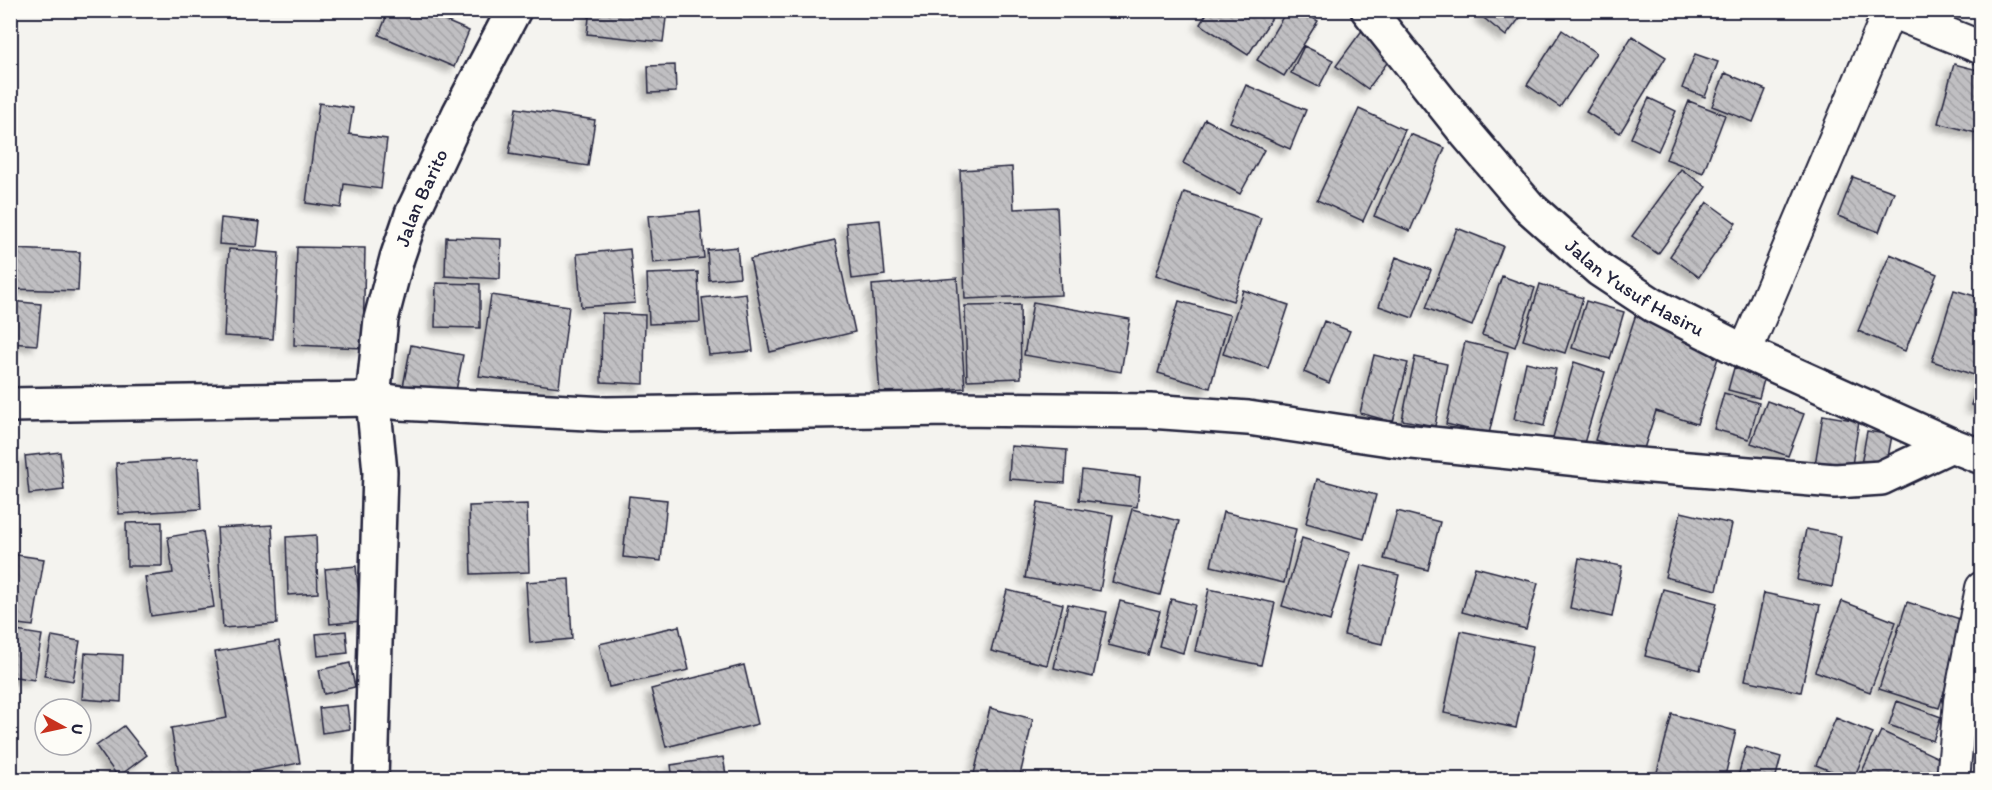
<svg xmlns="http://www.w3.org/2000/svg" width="1992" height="790" font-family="Itim,sans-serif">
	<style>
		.building { fill: url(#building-back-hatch); stroke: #22223b; stroke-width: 1.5; filter: url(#shadow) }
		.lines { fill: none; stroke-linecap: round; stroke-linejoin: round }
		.street-casing { stroke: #22223b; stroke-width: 36 }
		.secondary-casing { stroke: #22223b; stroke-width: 38 }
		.street { stroke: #fdfcf7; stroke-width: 32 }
		.secondary { stroke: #fdfcf7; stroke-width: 33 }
		.labels { text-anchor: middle; stroke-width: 5; stroke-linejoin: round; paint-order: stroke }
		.street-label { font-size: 20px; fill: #22223b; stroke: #fdfcf7 }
	</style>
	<defs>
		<pattern id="building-back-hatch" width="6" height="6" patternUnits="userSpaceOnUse" patternTransform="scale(1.5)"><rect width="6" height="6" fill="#c0bfc2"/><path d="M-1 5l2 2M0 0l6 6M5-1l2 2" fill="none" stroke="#a5a4a8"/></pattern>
		<filter id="shadow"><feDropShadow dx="-5.5" dy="5.5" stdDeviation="3" flood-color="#0004"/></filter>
	</defs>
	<rect width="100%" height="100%" fill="#f4f3ef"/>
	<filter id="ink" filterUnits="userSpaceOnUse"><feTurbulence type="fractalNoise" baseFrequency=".0167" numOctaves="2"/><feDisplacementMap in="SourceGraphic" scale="12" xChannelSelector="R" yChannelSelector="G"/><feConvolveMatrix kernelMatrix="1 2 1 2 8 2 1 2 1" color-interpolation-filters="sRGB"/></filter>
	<g filter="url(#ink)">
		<path class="building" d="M 389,10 L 420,10 L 469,31 L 454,67 L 379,35 Z
			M 590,10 L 667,10 L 663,42 L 587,34 Z
			M 1209,10 L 1277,10 L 1248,55 L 1200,24 Z
			M 1287,10 L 1300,10 L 1318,21 L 1284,76 L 1257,60 Z
			M 1484,10 L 1526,10 L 1506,36 L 1480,15 Z
			M 1363,29 L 1395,52 L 1368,89 L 1336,66 Z
			M 1562,30 L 1596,53 L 1560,107 L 1527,85 Z
			M 1632,36 L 1666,57 L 1620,133 L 1586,112 Z
			M 1304,46 L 1333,60 L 1319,87 L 1291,73 Z
			M 1695,54 L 1718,62 L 1705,97 L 1682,88 Z
			M 1954,64 L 1982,71 L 1980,134 L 1938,123 Z
			M 675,65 L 676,92 L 649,93 L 648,66 Z
			M 1725,73 L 1766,90 L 1753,122 L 1712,106 Z
			M 1246,85 L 1306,110 L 1290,149 L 1230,122 Z
			M 1649,98 L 1676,111 L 1658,151 L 1631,138 Z
			M 1689,101 L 1725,115 L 1703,173 L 1666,159 Z
			M 319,103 L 353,108 L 349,134 L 387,139 L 381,189 L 344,184 L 341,208 L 306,203 Z
			M 516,108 L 595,120 L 588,166 L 509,154 Z
			M 1359,109 L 1405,130 L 1363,221 L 1317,200 Z
			M 1205,119 L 1264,150 L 1240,194 L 1183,163 Z
			M 1410,134 L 1445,148 L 1410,231 L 1374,216 Z
			M 1012,167 L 1014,209 L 1057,207 L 1061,295 L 965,299 L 960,170 Z
			M 1681,169 L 1706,187 L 1658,254 L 1632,236 Z
			M 1853,177 L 1894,192 L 1879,232 L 1838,216 Z
			M 1184,192 L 1261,218 L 1233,301 L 1156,275 Z
			M 1707,202 L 1736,223 L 1699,277 L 1670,256 Z
			M 700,211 L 704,258 L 653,263 L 648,216 Z
			M 221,218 L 260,222 L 257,247 L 219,244 Z
			M 880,220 L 885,275 L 852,279 L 846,223 Z
			M 1457,228 L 1503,246 L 1472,326 L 1426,308 Z
			M 446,237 L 501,239 L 500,279 L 445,276 Z
			M 835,240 L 855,332 L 770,352 L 750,259 Z
			M 297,247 L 365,248 L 363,348 L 294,345 Z
			M 737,247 L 740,277 L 709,280 L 707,250 Z
			M 12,249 L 80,252 L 78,291 L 11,289 Z
			M 229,249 L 279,253 L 273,339 L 224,336 Z
			M 630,249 L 635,303 L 581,307 L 577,254 Z
			M 1890,254 L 1937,274 L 1905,351 L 1858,331 Z
			M 1396,257 L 1431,270 L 1413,318 L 1379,306 Z
			M 698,272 L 700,322 L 649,324 L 647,274 Z
			M 1502,276 L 1535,288 L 1515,347 L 1482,335 Z
			M 957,278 L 965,388 L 880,395 L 872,285 Z
			M 436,283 L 480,284 L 480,328 L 435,327 Z
			M 1540,284 L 1583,298 L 1565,353 L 1523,340 Z
			M 1243,290 L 1289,305 L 1268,368 L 1223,354 Z
			M 1954,290 L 1982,298 L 1982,360 L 1977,376 L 1932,361 Z
			M 746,293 L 753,351 L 709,355 L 702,298 Z
			M 491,295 L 569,306 L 559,387 L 479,376 Z
			M 10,301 L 41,304 L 37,345 L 10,343 Z
			M 1179,301 L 1230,315 L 1210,388 L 1158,373 Z
			M 1586,301 L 1624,312 L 1610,359 L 1572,348 Z
			M 1033,302 L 1130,319 L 1121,372 L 1024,355 Z
			M 1020,305 L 1021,378 L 967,380 L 965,306 Z
			M 602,313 L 645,315 L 644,384 L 601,382 Z
			M 1636,314 L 1723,342 L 1697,424 L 1656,411 L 1642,455 L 1595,440 Z
			M 1324,321 L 1350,331 L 1329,383 L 1304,372 Z
			M 1465,342 L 1508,352 L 1489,434 L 1446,424 Z
			M 411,345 L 463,355 L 455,396 L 403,387 Z
			M 1374,355 L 1408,363 L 1393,422 L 1360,413 Z
			M 1415,357 L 1447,364 L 1435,426 L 1402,420 Z
			M 1526,362 L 1556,369 L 1544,426 L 1514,419 Z
			M 1574,362 L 1605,372 L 1582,450 L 1552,441 Z
			M 1734,368 L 1765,376 L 1759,398 L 1728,390 Z
			M 1982,370 L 1982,408 L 1971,405 Z
			M 1724,393 L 1759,403 L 1749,439 L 1714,429 Z
			M 1767,401 L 1804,414 L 1788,456 L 1751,443 Z
			M 1823,415 L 1859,421 L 1851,471 L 1815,465 Z
			M 1867,431 L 1892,435 L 1885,474 L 1860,470 Z
			M 1011,446 L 1067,450 L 1065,483 L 1009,479 Z
			M 60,452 L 64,490 L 29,494 L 25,456 Z
			M 198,458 L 201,509 L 119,514 L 116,463 Z
			M 1082,470 L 1140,477 L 1137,507 L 1079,500 Z
			M 1317,479 L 1376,495 L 1364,539 L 1306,523 Z
			M 629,496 L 667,500 L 661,561 L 623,557 Z
			M 1038,502 L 1113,515 L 1100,591 L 1025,578 Z
			M 527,504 L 529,572 L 471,574 L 469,506 Z
			M 1132,509 L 1179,521 L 1160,595 L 1112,582 Z
			M 1397,511 L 1440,522 L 1428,570 L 1384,559 Z
			M 1223,512 L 1296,529 L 1284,583 L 1211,566 Z
			M 1681,512 L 1732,524 L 1717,590 L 1665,577 Z
			M 162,522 L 162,566 L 127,566 L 126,523 Z
			M 272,525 L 277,624 L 223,628 L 217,528 Z
			M 1806,529 L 1841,536 L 1832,587 L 1797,580 Z
			M 203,531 L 214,607 L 151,616 L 145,577 L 173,573 L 168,537 Z
			M 316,535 L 318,593 L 288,595 L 286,537 Z
			M 1302,538 L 1350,553 L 1330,621 L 1282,606 Z
			M 10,554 L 44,559 L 33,626 L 10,623 Z
			M 1579,558 L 1622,566 L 1612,617 L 1570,608 Z
			M 1361,565 L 1399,575 L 1382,644 L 1344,635 Z
			M 356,566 L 361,621 L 330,624 L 325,569 Z
			M 1475,567 L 1538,583 L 1526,629 L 1462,612 Z
			M 569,579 L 572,639 L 530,643 L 526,582 Z
			M 1209,589 L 1275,603 L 1261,665 L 1195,651 Z
			M 1663,589 L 1717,603 L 1700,670 L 1645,656 Z
			M 1007,590 L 1063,604 L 1047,665 L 991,651 Z
			M 1764,593 L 1820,605 L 1801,692 L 1745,680 Z
			M 1171,599 L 1195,605 L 1183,653 L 1159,646 Z
			M 1120,601 L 1160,611 L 1148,655 L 1108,645 Z
			M 1842,601 L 1896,622 L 1870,692 L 1815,671 Z
			M 1907,602 L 1966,621 L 1939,708 L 1879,689 Z
			M 1068,604 L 1107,612 L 1093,677 L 1054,668 Z
			M 679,626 L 689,670 L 609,687 L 599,644 Z
			M 10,630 L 42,635 L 34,680 L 10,676 Z
			M 346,631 L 348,653 L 318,656 L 316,634 Z
			M 1461,631 L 1533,646 L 1516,728 L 1444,713 Z
			M 52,636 L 80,641 L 73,681 L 44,676 Z
			M 279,641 L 300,763 L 207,780 L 180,780 L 171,728 L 227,718 L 215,652 Z
			M 85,653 L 123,655 L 121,702 L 82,699 Z
			M 350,663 L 355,687 L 324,694 L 319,670 Z
			M 744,665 L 758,724 L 666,747 L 651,689 Z
			M 1897,701 L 1941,717 L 1933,741 L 1889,725 Z
			M 347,705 L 350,729 L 322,733 L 319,708 Z
			M 990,708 L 1033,719 L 1019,780 L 979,780 L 973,778 Z
			M 1672,714 L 1736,731 L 1724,780 L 1655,780 Z
			M 1836,718 L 1873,733 L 1853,780 L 1816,765 Z
			M 124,726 L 147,755 L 118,777 L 96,746 Z
			M 1881,731 L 1943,760 L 1934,780 L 1858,780 Z
			M 1746,747 L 1781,757 L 1775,780 L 1737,780 Z
			M 723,757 L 727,780 L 673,780 L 671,765 Z
			M 78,773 L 93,780 L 75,780 Z"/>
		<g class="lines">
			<defs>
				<path id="street" d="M 1890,11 L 1982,48
					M 1745,352 L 1890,10
					M 1953,780 L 1960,701 L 1982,588"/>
				<g id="secondary">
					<path id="s1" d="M 1368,10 L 1466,133 L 1529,207 L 1600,270 L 1653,305 L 1745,352 L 1951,445 L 1982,457"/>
					<path d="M 10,405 L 373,399 L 401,403 L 606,414 L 953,409 L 1150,411 L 1248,418 L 1403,441 L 1627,464 L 1835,481 L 1881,478 L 1951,445"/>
					<path id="s2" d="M 371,780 L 380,472 L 373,399 L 381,319 L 397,258 L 412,214 L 459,114 L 514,10"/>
				</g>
			</defs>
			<use href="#street" class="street-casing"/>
			<use href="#secondary" class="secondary-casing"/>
			<use href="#street" class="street"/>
			<use href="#secondary" class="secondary"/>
		</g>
	</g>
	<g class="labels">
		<g class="street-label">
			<text dy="7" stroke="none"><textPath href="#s2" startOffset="590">Jalan Barito</textPath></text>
			<text dy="7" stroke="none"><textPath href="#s1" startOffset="388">Jalan Yusuf Hasiru</textPath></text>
		</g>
	</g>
	<rect width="1992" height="790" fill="none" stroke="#fdfcf7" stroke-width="36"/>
	<rect x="18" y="18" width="1956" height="754" fill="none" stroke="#22223b" stroke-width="2" filter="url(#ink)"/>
	<g transform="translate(63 727) rotate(98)"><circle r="28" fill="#fdfcf7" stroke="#a5a5ac" stroke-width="1.5"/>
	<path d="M0-4.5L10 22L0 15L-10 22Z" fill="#c8321e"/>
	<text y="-9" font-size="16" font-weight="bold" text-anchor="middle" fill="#22223b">U</text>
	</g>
</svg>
